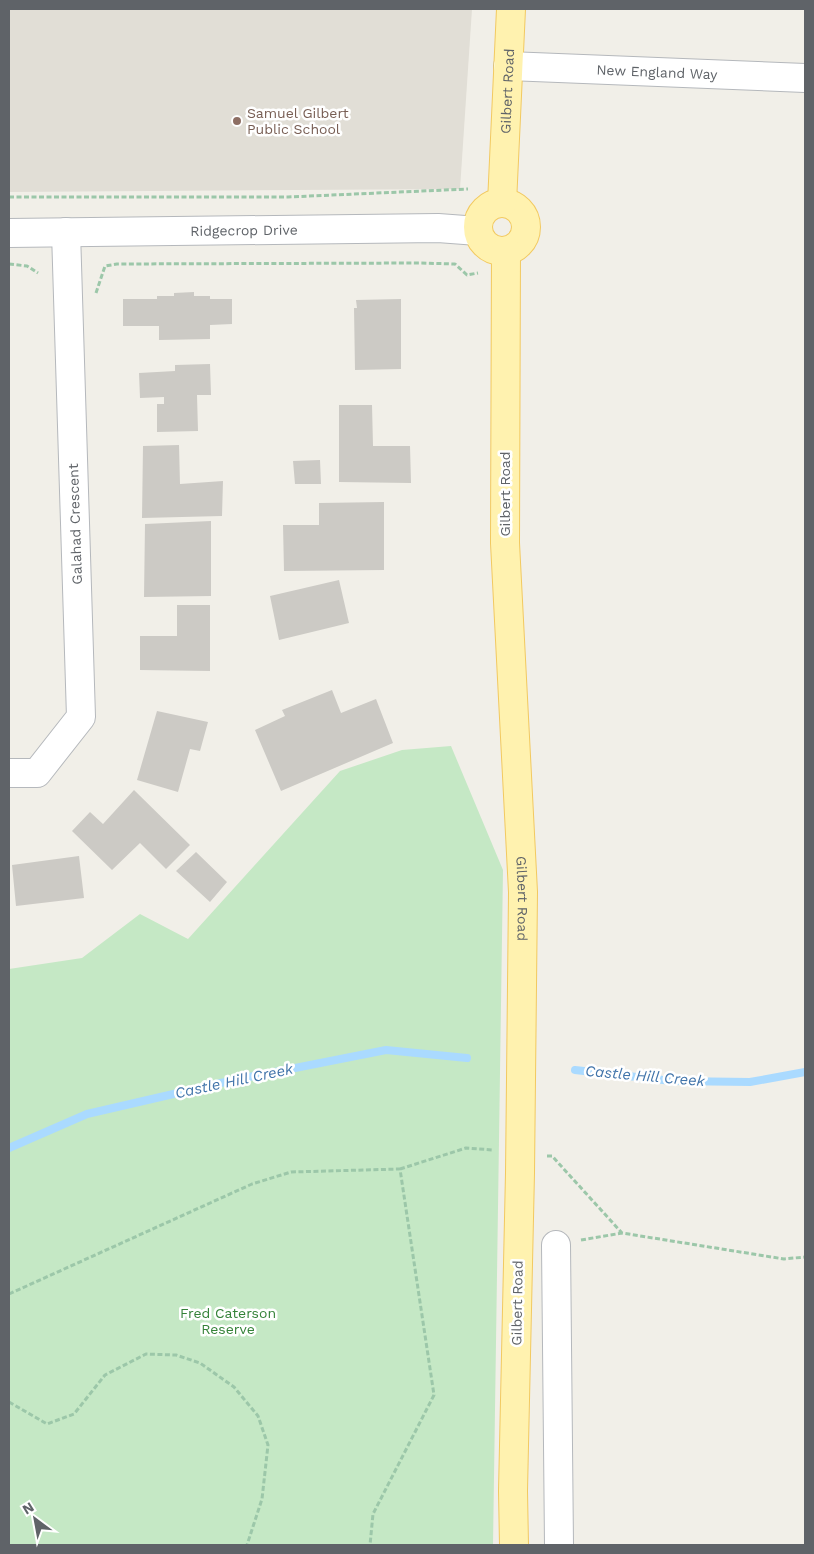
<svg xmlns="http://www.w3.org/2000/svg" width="814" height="1554" font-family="'Work Sans',sans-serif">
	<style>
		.education { fill: #e1ded6 }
		.green { fill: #c5e8c5 }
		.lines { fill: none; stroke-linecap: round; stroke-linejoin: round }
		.stream { stroke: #aadaff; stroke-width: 8 }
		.building { fill: #cccac5 }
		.minor-casing { stroke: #b5b8bc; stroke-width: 30 }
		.major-casing { stroke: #f2c960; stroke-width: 30 }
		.path { stroke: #9cc7a9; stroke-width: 3; stroke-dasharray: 5 2.5; stroke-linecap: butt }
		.minor { stroke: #fff; stroke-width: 28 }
		.major { stroke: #fff2af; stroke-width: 28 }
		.education-dot { fill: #8d6e63; stroke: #fff; stroke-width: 2 }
		.labels { text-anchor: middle; stroke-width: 5; stroke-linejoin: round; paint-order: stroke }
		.street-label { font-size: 14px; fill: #5f6368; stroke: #fff }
		.education-label { font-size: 14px; fill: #785e54; stroke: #fff; text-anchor: start }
		.park-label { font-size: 14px; fill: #348238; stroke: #fff }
		.water-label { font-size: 15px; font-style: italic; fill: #4174aa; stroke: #fff }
	</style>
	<rect width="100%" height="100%" fill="#f1efe8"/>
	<path class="education" d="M 9,9 L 472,9 L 460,189 L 9,192 Z"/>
	<path class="green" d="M 451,746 L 503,870 L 493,1545 L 9,1545 L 9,969 L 82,958 L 140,914 L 188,939 L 340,771 L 402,750 Z"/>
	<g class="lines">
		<path class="stream" d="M 575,1070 L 672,1081 L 750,1082 L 805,1072
			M 9,1148 L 87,1114 L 234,1080 L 386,1050 L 467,1058"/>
	</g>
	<path class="building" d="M 194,292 L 194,296 L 210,296 L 210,299 L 232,299 L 232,324 L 210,325 L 210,339 L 159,340 L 159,326 L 123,326 L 123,299 L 157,299 L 157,296 L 174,296 L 174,293 Z
		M 401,299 L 401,369 L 355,370 L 354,308 L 357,308 L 356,300 Z
		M 210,364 L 211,395 L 197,395 L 198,431 L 157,432 L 157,404 L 164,404 L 164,397 L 140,398 L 139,373 L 175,371 L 175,365 Z
		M 339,405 L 372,405 L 373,446 L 410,446 L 411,483 L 339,482 Z
		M 179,445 L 180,484 L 223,481 L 222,516 L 142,518 L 143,446 Z
		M 320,460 L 321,484 L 295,484 L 293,461 Z
		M 384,502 L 384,570 L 284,571 L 283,525 L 319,525 L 319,503 Z
		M 211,521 L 211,596 L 144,597 L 145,524 Z
		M 339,580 L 349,623 L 279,640 L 270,596 Z
		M 177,605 L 210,605 L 210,671 L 140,670 L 140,636 L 177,636 Z
		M 332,690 L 341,713 L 376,699 L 393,743 L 281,791 L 255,730 L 285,716 L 282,710 Z
		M 157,711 L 208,722 L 200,751 L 190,749 L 178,792 L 137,780 Z
		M 134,790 L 190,845 L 166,869 L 140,843 L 112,870 L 72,831 L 90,812 L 103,824 Z
		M 196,852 L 227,882 L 210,902 L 176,871 Z
		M 79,856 L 84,898 L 16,906 L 12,865 Z"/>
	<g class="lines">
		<defs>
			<g id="minor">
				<path id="s1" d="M 508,66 L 805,78"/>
				<path id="s2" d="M 9,233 L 438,228 L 478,231"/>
				<path d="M 9,773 L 37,773 L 81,717 L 66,232"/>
				<path d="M 556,1245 L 559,1545"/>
			</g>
			<g id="major">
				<circle cx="502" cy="227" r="24"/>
				<path id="s3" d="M 502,203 L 511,9"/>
				<path id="s4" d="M 506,251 L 505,543 L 523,892 L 520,1173 L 513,1491 L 514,1545"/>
			</g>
		</defs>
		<use href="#minor" class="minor-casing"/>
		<use href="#major" class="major-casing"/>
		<path class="path" d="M 9,197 L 288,197 L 468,189
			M 9,264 L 27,266 L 38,273
			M 96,293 L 105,266 L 117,264 L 421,263 L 455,264 L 467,275 L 478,273
			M 547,1156 L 552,1156 L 622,1233 L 784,1259 L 805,1257
			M 400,1169 L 466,1148 L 493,1150
			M 581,1240 L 622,1233
			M 9,1294 L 252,1184 L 291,1172 L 400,1169 L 434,1395 L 373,1514 L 370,1545
			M 9,1402 L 47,1424 L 74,1414 L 105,1375 L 146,1354 L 176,1355 L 200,1363 L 234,1387 L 258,1416 L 268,1445 L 262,1499 L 247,1545"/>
		<use href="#minor" class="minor"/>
		<use href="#major" class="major"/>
	</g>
	<circle class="education-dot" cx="237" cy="121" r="5"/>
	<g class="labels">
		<g class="street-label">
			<text dy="5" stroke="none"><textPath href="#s1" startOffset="149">New England Way</textPath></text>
			<text dy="5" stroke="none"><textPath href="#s3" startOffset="112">Gilbert Road</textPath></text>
			<text dy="5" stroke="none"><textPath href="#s2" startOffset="235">Ridgecrop Drive</textPath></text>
			<text transform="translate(505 494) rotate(-90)" y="5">Gilbert Road</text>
			<text transform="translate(75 524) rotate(-92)" y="5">Galahad Crescent</text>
			<text dy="5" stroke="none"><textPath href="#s4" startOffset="648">Gilbert Road</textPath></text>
			<text transform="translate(517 1303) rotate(-89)" y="5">Gilbert Road</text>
		</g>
		<g class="education-label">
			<text x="247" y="118">Samuel Gilbert<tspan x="247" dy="16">Public School</tspan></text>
		</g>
		<g class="park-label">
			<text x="228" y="1318">Fred Caterson<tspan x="228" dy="16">Reserve</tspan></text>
		</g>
		<g class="water-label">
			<text transform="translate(645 1076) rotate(5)" y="5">Castle Hill Creek</text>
			<text transform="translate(234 1081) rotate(-12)" y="5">Castle Hill Creek</text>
		</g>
	</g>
	<rect width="814" height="1554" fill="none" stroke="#5f6368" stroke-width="20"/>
	<g transform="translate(35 1519) rotate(328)" stroke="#ffffff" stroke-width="4" paint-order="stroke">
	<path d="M0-4L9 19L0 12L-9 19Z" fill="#5f6368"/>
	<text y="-8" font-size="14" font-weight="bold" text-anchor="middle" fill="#5f6368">N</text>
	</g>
</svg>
